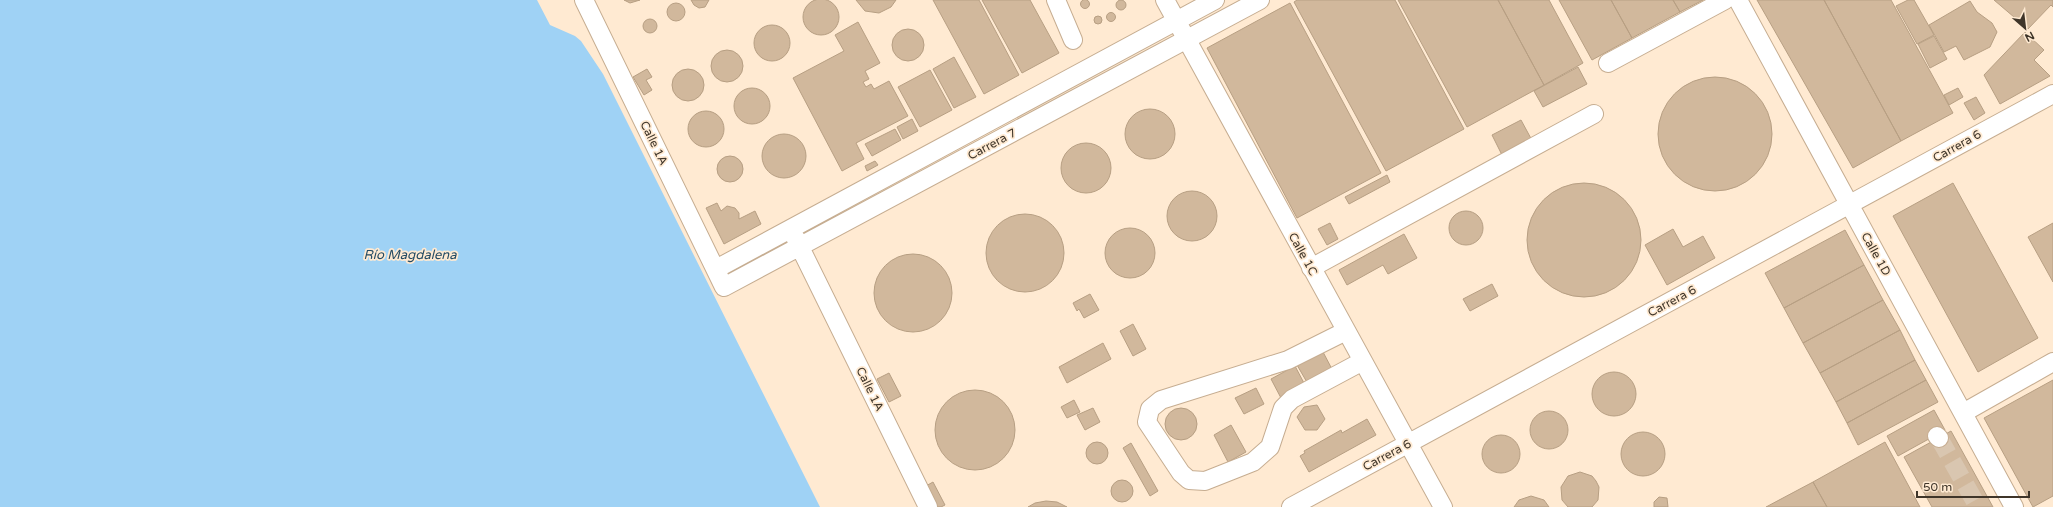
<svg xmlns="http://www.w3.org/2000/svg" width="2053" height="507" font-family="'Varela Round',sans-serif">
	<style>
		.water { fill: #9fd2f5 }
		.building { fill: #d1b89c; stroke: #b79f83 }
		.lines { fill: none; stroke-linecap: round; stroke-linejoin: round }
		.minor-tunnel { stroke: #d9c6b0; stroke-width: 18; stroke-dasharray: 18 9; stroke-linecap: butt }
		.minor-casing { stroke: #c6ad91; stroke-width: 20 }
		.minor { stroke: #fff; stroke-width: 18 }
		.labels { text-anchor: middle; stroke-width: 3.5; stroke-linejoin: round; paint-order: stroke }
		.street-label { font-size: 12px; fill: #3f3529; stroke: #ffead2 }
		.water-label { font-size: 13px; font-style: italic; fill: #244b64; stroke: #ffead2 }
	</style>
	<rect width="100%" height="100%" fill="#ffead2"/>
	<path class="water" d="M 0,0 L 537,0 L 550,25 L 575,36 L 581,41 L 603,74 L 820,507 L 0,507 Z"/>
	<path class="building" d="M803 17a18 18 0 1 1 36 0a18 18 0 1 1-36 0Z
		M1080.5 4a4.5 4.5 0 1 1 9 0a4.5 4.5 0 1 1-9 0Z
		M1116 5a5 5 0 1 1 10 0a5 5 0 1 1-10 0Z
		M 624,0 L 640,0 L 630,3 Z
		M 691,0 L 709,0 L 705,7 L 699,8 L 694,5 Z
		M 856,0 L 896,0 L 891,7 L 879,13 L 865,11 Z
		M 933,0 L 979,0 L 1019,75 L 984,94 Z
		M 982,0 L 1030,0 L 1059,53 L 1022,73 Z
		M 1297,0 L 1395,0 L 1464,129 L 1386,171 L 1294,2 Z
		M 1398,0 L 1498,0 L 1544,85 L 1467,127 Z
		M 1498,0 L 1549,0 L 1583,63 L 1544,85 Z
		M 1559,0 L 1611,0 L 1632,38 L 1592,60 Z
		M 1611,0 L 1673,0 L 1680,12 L 1632,38 Z
		M 1673,0 L 1703,0 L 1680,12 Z
		M 1757,0 L 1824,0 L 1901,141 L 1853,168 Z
		M 1824,0 L 1891,0 L 1953,113 L 1901,141 Z
		M 1908,0 L 1914,0 L 1934,35 L 1917,44 L 1896,6 Z
		M 1994,0 L 2053,0 L 2053,7 L 2051,5 L 2028,29 Z
		M 1970,1 L 1977,12 L 1992,23 L 1997,32 L 1990,47 L 1964,60 L 1956,46 L 1944,52 L 1929,25 Z
		M667 12a9 9 0 1 1 18 0a9 9 0 1 1-18 0Z
		M 1290,3 L 1381,173 L 1297,218 L 1207,48 Z
		M1106.5 17a4.5 4.5 0 1 1 9 0a4.5 4.5 0 1 1-9 0Z
		M1094 20a4 4 0 1 1 8 0a4 4 0 1 1-8 0Z
		M643 26a7 7 0 1 1 14 0a7 7 0 1 1-14 0Z
		M 858,22 L 880,63 L 865,71 L 869,79 L 863,82 L 866,87 L 871,84 L 874,89 L 889,81 L 908,116 L 856,143 L 864,159 L 842,171 L 793,78 L 844,51 L 835,35 Z
		M754 43a18 18 0 1 1 36 0a18 18 0 1 1-36 0Z
		M892 45a16 16 0 1 1 32 0a16 16 0 1 1-32 0Z
		M 2025,32 L 2044,50 L 2034,60 L 2050,76 L 2000,104 L 1984,75 Z
		M 1934,36 L 1947,59 L 1930,68 L 1918,44 Z
		M711 66a16 16 0 1 1 32 0a16 16 0 1 1-32 0Z
		M 954,57 L 976,97 L 954,108 L 933,69 Z
		M 1578,67 L 1587,84 L 1543,107 L 1534,91 Z
		M 647,69 L 652,77 L 646,80 L 652,90 L 644,95 L 633,77 Z
		M672 85a16 16 0 1 1 32 0a16 16 0 1 1-32 0Z
		M 930,70 L 952,110 L 920,127 L 898,87 Z
		M1658 134a57 57 0 1 1 114 0a57 57 0 1 1-114 0Z
		M734 106a18 18 0 1 1 36 0a18 18 0 1 1-36 0Z
		M 1958,88 L 1963,97 L 1949,105 L 1944,95 Z
		M 1976,97 L 1985,113 L 1974,120 L 1964,103 Z
		M1125 134a25 25 0 1 1 50 0a25 25 0 1 1-50 0Z
		M688 129a18 18 0 1 1 36 0a18 18 0 1 1-36 0Z
		M 912,119 L 918,131 L 903,139 L 897,127 Z
		M 1521,120 L 1534,144 L 1504,159 L 1492,135 Z
		M 895,129 L 901,140 L 872,156 L 865,144 Z
		M762 156a22 22 0 1 1 44 0a22 22 0 1 1-44 0Z
		M1061 168a25 25 0 1 1 50 0a25 25 0 1 1-50 0Z
		M717 169a13 13 0 1 1 26 0a13 13 0 1 1-26 0Z
		M 875,161 L 878,165 L 867,171 L 865,166 Z
		M 1387,175 L 1390,182 L 1349,204 L 1345,197 Z
		M 1953,183 L 2038,338 L 1978,372 L 1893,216 Z
		M1527 240a57 57 0 1 1 114 0a57 57 0 1 1-114 0Z
		M1167 216a25 25 0 1 1 50 0a25 25 0 1 1-50 0Z
		M 717,203 L 721,211 L 727,206 L 735,208 L 739,213 L 739,219 L 755,211 L 761,224 L 724,244 L 706,208 Z
		M1449 228a17 17 0 1 1 34 0a17 17 0 1 1-34 0Z
		M986 253a39 39 0 1 1 78 0a39 39 0 1 1-78 0Z
		M 1330,223 L 1338,239 L 1327,245 L 1318,229 Z
		M 2053,223 L 2053,282 L 2028,237 Z
		M1105 253a25 25 0 1 1 50 0a25 25 0 1 1-50 0Z
		M 1673,229 L 1683,247 L 1703,236 L 1715,258 L 1667,285 L 1645,245 Z
		M 1845,230 L 1864,265 L 1784,308 L 1765,273 Z
		M 1404,234 L 1417,258 L 1388,274 L 1383,265 L 1347,285 L 1339,270 Z
		M874 293a39 39 0 1 1 78 0a39 39 0 1 1-78 0Z
		M 1864,265 L 1883,300 L 1803,343 L 1784,308 Z
		M 1492,284 L 1498,296 L 1470,311 L 1463,299 Z
		M 1090,294 L 1099,310 L 1084,318 L 1079,309 L 1077,311 L 1073,303 Z
		M 1883,300 L 1900,330 L 1820,373 L 1803,343 Z
		M 1133,324 L 1146,349 L 1133,356 L 1120,331 Z
		M 1900,330 L 1915,360 L 1836,402 L 1820,373 Z
		M 1103,343 L 1111,359 L 1067,383 L 1059,367 Z
		M 1323,352 L 1333,371 L 1308,384 L 1297,365 Z
		M 1915,360 L 1926,380 L 1847,423 L 1836,402 Z
		M 1295,366 L 1305,385 L 1281,398 L 1271,379 Z
		M1592 394a22 22 0 1 1 44 0a22 22 0 1 1-44 0Z
		M 889,373 L 901,396 L 889,402 L 877,379 Z
		M 1926,380 L 1938,402 L 1858,445 L 1847,423 Z
		M 2053,380 L 2053,496 L 2033,507 L 1984,418 Z
		M 1256,388 L 1264,404 L 1244,414 L 1235,398 Z
		M935 430a40 40 0 1 1 80 0a40 40 0 1 1-80 0Z
		M 1074,400 L 1080,412 L 1067,418 L 1061,407 Z
		M 1317,405 L 1325,419 L 1317,430 L 1305,430 L 1297,417 L 1304,407 Z
		M1165 424a16 16 0 1 1 32 0a16 16 0 1 1-32 0Z
		M 1093,408 L 1100,422 L 1085,430 L 1077,415 Z
		M 1934,410 L 1945,430 L 1898,456 L 1887,436 Z
		M1530 430a19 19 0 1 1 38 0a19 19 0 1 1-38 0Z
		M 1367,419 L 1376,435 L 1309,472 L 1300,456 L 1305,453 L 1304,451 L 1341,430 L 1342,433 Z
		M 1231,425 L 1246,452 L 1228,462 L 1214,435 Z
		M 1951,431 L 1993,507 L 1932,507 L 1904,457 Z
		M1621 454a22 22 0 1 1 44 0a22 22 0 1 1-44 0Z
		M1482 454a19 19 0 1 1 38 0a19 19 0 1 1-38 0Z
		M 1885,442 L 1920,507 L 1827,507 L 1813,482 Z
		M1086 453a11 11 0 1 1 22 0a11 11 0 1 1-22 0Z
		M 1131,443 L 1158,491 L 1150,496 L 1123,448 Z
		M 1580,472 L 1592,476 L 1596,481 L 1599,487 L 1598,500 L 1592,507 L 1568,507 L 1562,500 L 1561,487 L 1568,476 Z
		M1111 491a11 11 0 1 1 22 0a11 11 0 1 1-22 0Z
		M 933,482 L 945,505 L 941,507 L 937,507 L 926,486 Z
		M 1813,482 L 1827,507 L 1766,507 Z
		M 1531,496 L 1544,500 L 1549,507 L 1514,507 L 1519,500 Z
		M 1659,497 L 1667,498 L 1668,507 L 1654,507 L 1654,502 Z
		M 1046,501 L 1057,502 L 1067,507 L 1028,507 L 1035,503 Z"/>
	<g class="lines">
		<path class="minor-tunnel" d="M 1939,438 L 1978,507"/>
		<defs>
			<path id="minor" d="M 584,0 L 724,287 L 1260,0
				M 1056,0 L 1073,40
				M 1165,0 L 1443,507
				M 1738,0 L 2014,507
				M 1608,63 L 1725,0
				M 795,237 L 928,507
				M 1311,268 L 1594,114
				M 716,269 L 1215,0
				M 1346,331 L 1288,360 L 1161,400 L 1150,409 L 1147,422 L 1181,473 L 1189,480 L 1205,481 L 1253,462 L 1270,447 L 1283,408 L 1292,399 L 1363,361
				M 1963,413 L 2053,362
				M 1937,436 L 1939,438
				M 1291,507 L 2053,94"/>
		</defs>
		<use href="#minor" class="minor-casing"/>
		<use href="#minor" class="minor"/>
	</g>
	<g class="labels">
		<g class="street-label">
			<text transform="translate(654 143) rotate(64)" y="4">Calle 1A</text>
			<text transform="translate(992 144) rotate(-28)" y="4">Carrera 7</text>
			<text transform="translate(1957 146) rotate(-29)" y="4">Carrera 6</text>
			<text transform="translate(1303 254) rotate(61)" y="4">Calle 1C</text>
			<text transform="translate(1876 254) rotate(61)" y="4">Calle 1D</text>
			<text transform="translate(1672 301) rotate(-28)" y="4">Carrera 6</text>
			<text transform="translate(870 389) rotate(64)" y="4">Calle 1A</text>
			<text transform="translate(1387 455) rotate(-28)" y="4">Carrera 6</text>
		</g>
		<g class="water-label">
			<text x="410" y="259">Río Magdalena</text>
		</g>
	</g>
	<g transform="translate(2025 28) rotate(152)" stroke="#ffead2" stroke-width="3" paint-order="stroke">
	<path d="M0-3L7 15L0 10L-7 15Z" fill="#3f3529"/>
	<text y="-6" font-size="11" font-weight="bold" text-anchor="middle" fill="#3f3529">N</text>
	</g>
	<path d="M1917 491v6h112v-6" fill="none" stroke="#3f3529" stroke-width="2"/>
	<text x="1923" y="491" font-size="12" fill="#3f3529" stroke="#ffead2" stroke-width="3" paint-order="stroke">50 m</text>
</svg>
